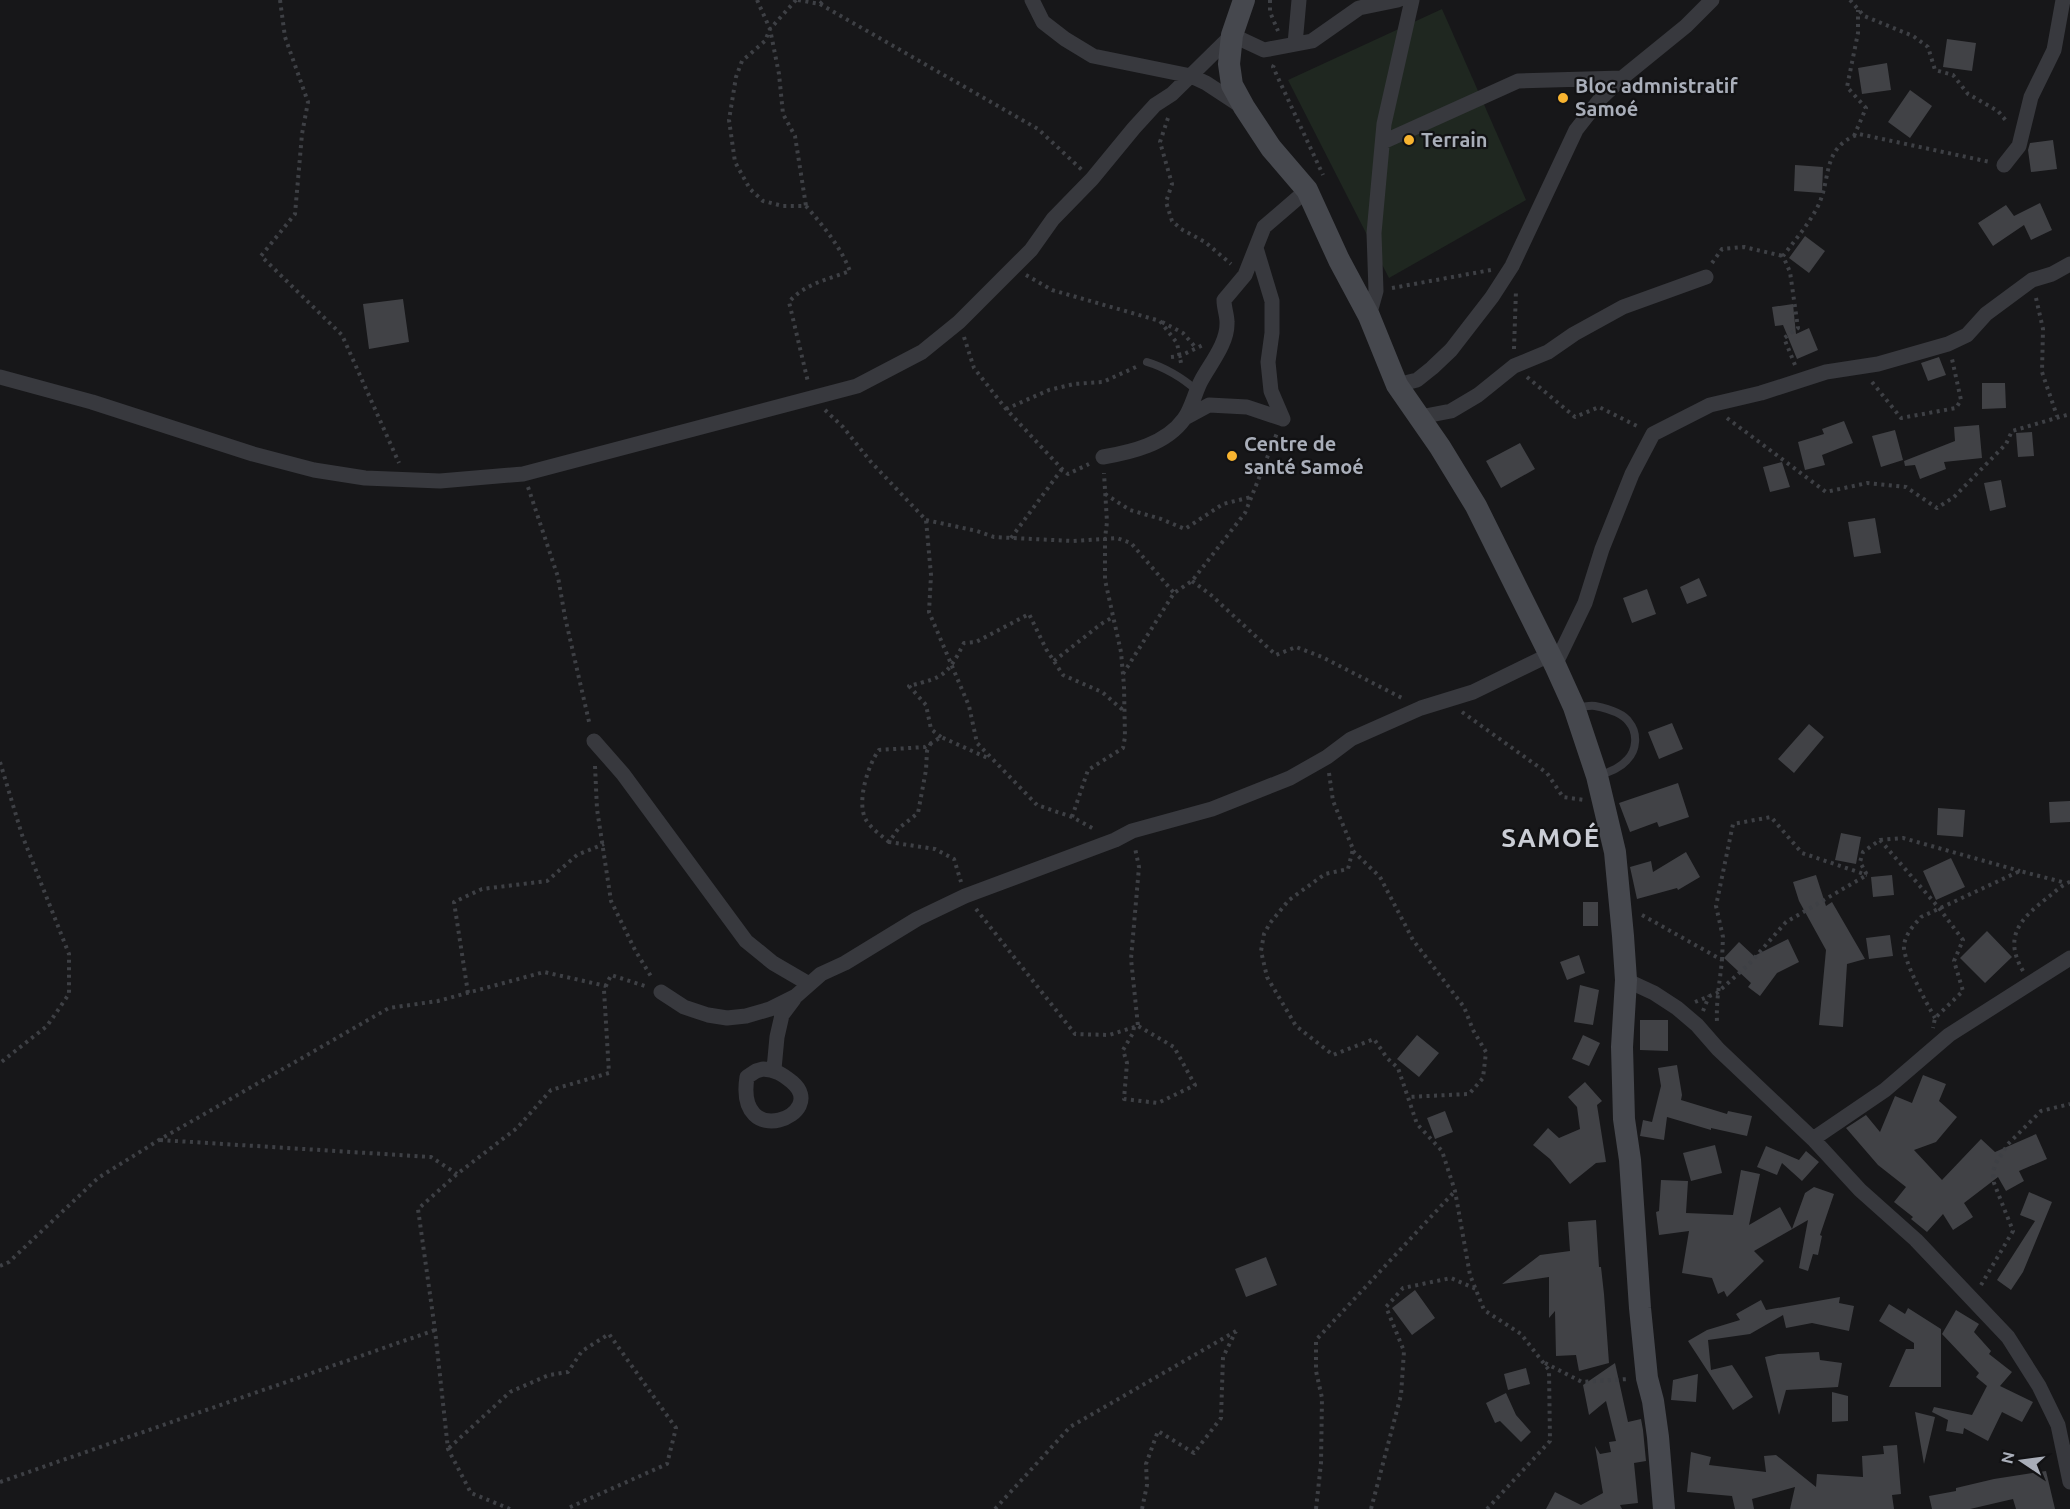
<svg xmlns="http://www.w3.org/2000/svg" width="2070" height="1509" font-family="Ubuntu,sans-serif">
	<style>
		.green { fill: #1f2720 }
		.building { fill: #414246 }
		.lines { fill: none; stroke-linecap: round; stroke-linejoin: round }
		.path { stroke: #3e4045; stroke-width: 4; stroke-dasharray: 3 4.5; stroke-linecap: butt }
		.lane { stroke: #38393e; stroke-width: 8 }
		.street { stroke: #38393e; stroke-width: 15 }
		.secondary { stroke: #46484e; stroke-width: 22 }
		.poi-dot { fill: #f8b430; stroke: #121214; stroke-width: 2 }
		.labels { text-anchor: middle; stroke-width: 4.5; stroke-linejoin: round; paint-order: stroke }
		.poi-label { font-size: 20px; font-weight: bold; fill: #a9aeb9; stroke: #121214; text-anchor: start }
		.district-label { font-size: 26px; font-weight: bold; letter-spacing: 1.5px; fill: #cacdd5; stroke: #121214 }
	</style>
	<rect width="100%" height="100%" fill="#171719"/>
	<path class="green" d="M 1442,9 L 1526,200 L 1389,278 L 1288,80 Z"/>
	<path class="building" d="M 1947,39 L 1976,43 L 1972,71 L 1943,67 Z
		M 1887,63 L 1891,90 L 1862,94 L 1858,68 Z
		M 1910,90 L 1932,106 L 1910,138 L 1888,122 Z
		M 2053,140 L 2057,169 L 2031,172 L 2028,150 L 2030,143 Z
		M 1795,165 L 1823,167 L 1822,193 L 1794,191 Z
		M 2040,203 L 2052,230 L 2031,240 L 2024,225 L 1993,246 L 1978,223 L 2006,205 L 2014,216 Z
		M 1805,236 L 1825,251 L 1809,273 L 1789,258 Z
		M 403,299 L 409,342 L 369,349 L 363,304 Z
		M 1793,304 L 1796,334 L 1809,328 L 1818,350 L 1797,359 L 1783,325 L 1775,326 L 1772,307 Z
		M 1939,357 L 1946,375 L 1928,381 L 1921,363 Z
		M 1982,383 L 2005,383 L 2006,408 L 1982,409 Z
		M 1844,421 L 1853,443 L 1822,455 L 1825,465 L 1805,470 L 1798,442 L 1824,434 L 1822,429 Z
		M 1979,425 L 1982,458 L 1944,462 L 1946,469 L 1920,479 L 1915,465 L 1905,466 L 1904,461 L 1955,441 L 1954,427 Z
		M 1895,430 L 1903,460 L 1881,467 L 1872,436 Z
		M 2032,432 L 2034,456 L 2018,457 L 2016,433 Z
		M 1520,443 L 1535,469 L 1501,488 L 1486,461 Z
		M 1782,462 L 1790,487 L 1770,492 L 1763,467 Z
		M 2001,480 L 2006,507 L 1990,511 L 1984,483 Z
		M 1875,518 L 1881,553 L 1854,557 L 1848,522 Z
		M 1699,578 L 1707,596 L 1687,604 L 1680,587 Z
		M 1647,589 L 1656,614 L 1632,623 L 1623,598 Z
		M 1672,723 L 1683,749 L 1659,759 L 1648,732 Z
		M 1809,724 L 1824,737 L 1794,773 L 1778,759 Z
		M 1678,783 L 1689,817 L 1659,827 L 1657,822 L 1630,832 L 1619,803 Z
		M 2070,801 L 2070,822 L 2050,823 L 2049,802 Z
		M 1938,808 L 1965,810 L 1963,837 L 1937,835 Z
		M 1841,833 L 1861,837 L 1856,864 L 1835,860 Z
		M 1686,852 L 1700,877 L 1678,890 L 1677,888 L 1637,899 L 1630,867 L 1651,861 L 1653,872 Z
		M 1951,858 L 1965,887 L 1936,900 L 1923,871 Z
		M 1816,875 L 1826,906 L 1832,902 L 1865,959 L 1847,964 L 1843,1027 L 1819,1025 L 1826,950 L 1799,901 L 1793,882 Z
		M 1892,875 L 1894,895 L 1873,897 L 1871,877 Z
		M 1583,902 L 1598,902 L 1598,926 L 1583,926 Z
		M 1987,931 L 2012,957 L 1985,983 L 1960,958 Z
		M 1890,935 L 1893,956 L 1869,959 L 1866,938 Z
		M 1788,939 L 1799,962 L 1777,973 L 1760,996 L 1748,987 L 1751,983 L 1724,958 L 1739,942 L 1754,956 Z
		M 1579,955 L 1585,973 L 1567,980 L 1560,962 Z
		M 1580,985 L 1599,990 L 1593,1025 L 1574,1022 Z
		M 1640,1020 L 1668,1020 L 1668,1051 L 1640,1050 Z
		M 1417,1035 L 1439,1053 L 1419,1077 L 1397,1059 Z
		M 1583,1035 L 1600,1043 L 1589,1066 L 1572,1059 Z
		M 1677,1065 L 1682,1095 L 1681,1100 L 1727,1114 L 1728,1111 L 1752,1116 L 1747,1136 L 1711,1128 L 1711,1130 L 1667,1117 L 1664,1140 L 1640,1136 L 1643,1120 L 1652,1122 L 1661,1086 L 1658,1068 Z
		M 1923,1075 L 1946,1084 L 1939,1101 L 1957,1117 L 1936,1142 L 1914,1150 L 1942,1180 L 1981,1139 L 1995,1152 L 2036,1134 L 2047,1159 L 2019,1171 L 2024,1181 L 2006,1191 L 1998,1177 L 1964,1203 L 1973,1217 L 1953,1230 L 1943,1214 L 1927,1232 L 1911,1219 L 1913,1217 L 1894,1202 L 1906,1187 L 1878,1165 L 1846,1128 L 1866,1115 L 1880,1132 L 1895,1096 L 1912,1103 Z
		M 1585,1082 L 1602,1101 L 1597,1105 L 1606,1162 L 1596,1163 L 1570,1184 L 1550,1159 L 1533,1145 L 1548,1128 L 1559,1138 L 1580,1129 L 1577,1107 L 1568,1097 Z
		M 1445,1111 L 1453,1132 L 1435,1139 L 1427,1118 Z
		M 1715,1145 L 1722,1173 L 1691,1181 L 1683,1153 Z
		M 1766,1146 L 1799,1160 L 1806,1151 L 1819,1162 L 1802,1181 L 1782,1163 L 1777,1175 L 1757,1167 Z
		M 1741,1170 L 1760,1174 L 1749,1225 L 1780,1207 L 1792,1229 L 1805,1193 L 1814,1187 L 1834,1194 L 1820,1235 L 1822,1236 L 1818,1255 L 1813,1254 L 1808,1271 L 1799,1268 L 1808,1220 L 1754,1251 L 1764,1261 L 1727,1297 L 1724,1291 L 1718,1294 L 1712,1278 L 1682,1273 L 1689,1231 L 1659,1235 L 1656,1212 L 1659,1211 L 1661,1180 L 1688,1181 L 1686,1213 L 1733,1215 Z
		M 2029,1192 L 2052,1202 L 2023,1272 L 2011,1290 L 1997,1280 L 2035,1221 L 2020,1215 Z
		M 1596,1220 L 1599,1267 L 1601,1267 L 1604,1294 L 1609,1363 L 1579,1371 L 1576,1355 L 1556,1356 L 1555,1311 L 1549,1318 L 1549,1277 L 1502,1284 L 1540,1255 L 1570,1251 L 1568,1222 Z
		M 1266,1257 L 1277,1285 L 1246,1297 L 1235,1269 Z
		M 1415,1290 L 1435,1318 L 1412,1335 L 1392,1308 Z
		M 1840,1297 L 1839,1303 L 1854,1306 L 1849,1331 L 1812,1323 L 1786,1328 L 1783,1315 L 1750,1334 L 1708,1340 L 1711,1370 L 1732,1365 L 1753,1397 L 1733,1410 L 1688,1341 L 1707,1330 L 1740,1320 L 1736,1314 L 1761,1300 L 1766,1310 Z
		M 1889,1304 L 1905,1314 L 1908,1308 L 1941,1329 L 1941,1387 L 1889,1387 L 1906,1349 L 1914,1349 L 1914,1343 L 1879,1321 Z
		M 1956,1310 L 1979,1324 L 1974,1332 L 1991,1351 L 1989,1354 L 2012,1372 L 2000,1386 L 2033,1402 L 2022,1422 L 2002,1412 L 1988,1441 L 1964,1428 L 1963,1434 L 1946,1431 L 1948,1420 L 1932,1412 L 1934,1407 L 1972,1415 L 1987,1386 L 1976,1377 L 1979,1373 L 1942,1334 Z
		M 1819,1352 L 1820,1360 L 1842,1363 L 1838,1387 L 1786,1390 L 1779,1415 L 1765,1357 L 1778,1354 Z
		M 1615,1363 L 1628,1422 L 1641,1419 L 1643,1430 L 1646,1461 L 1634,1463 L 1638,1503 L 1620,1505 L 1622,1509 L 1546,1509 L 1555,1492 L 1581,1505 L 1603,1493 L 1595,1446 L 1600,1454 L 1611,1452 L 1609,1442 L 1616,1441 L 1606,1401 L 1589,1415 L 1583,1385 Z
		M 1526,1368 L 1530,1384 L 1508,1390 L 1504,1374 Z
		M 1698,1374 L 1696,1402 L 1671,1400 L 1673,1380 Z
		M 1832,1392 L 1848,1396 L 1848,1421 L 1832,1422 Z
		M 1506,1393 L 1516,1415 L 1531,1432 L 1521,1442 L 1500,1421 L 1495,1423 L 1486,1403 Z
		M 1915,1412 L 1935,1417 L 1924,1464 Z
		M 1897,1445 L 1901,1494 L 1892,1495 L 1894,1509 L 1790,1509 L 1795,1487 L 1752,1499 L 1754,1509 L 1735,1509 L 1732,1496 L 1687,1492 L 1691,1452 L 1711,1457 L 1709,1465 L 1766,1472 L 1764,1456 L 1776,1455 L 1816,1487 L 1817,1474 L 1863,1477 L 1862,1456 L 1884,1454 L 1883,1446 Z
		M 2046,1471 L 2055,1509 L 2016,1509 L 2013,1499 L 1970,1509 L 1932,1509 L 1929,1496 L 1956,1491 L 1956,1488 L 1994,1479 Z"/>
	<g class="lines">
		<path class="path" d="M 280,0 L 285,37 L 308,102 L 302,134 L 295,214 L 261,256 L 342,335 L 399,463
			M 757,0 L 770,29 L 779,74 L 783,114 L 795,136 L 806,206
			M 796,0 L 770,29 L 765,41 L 742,61 L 736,77 L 729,120 L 735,162 L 750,189 L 763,201 L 783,206 L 806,206 C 824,227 840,246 850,271 C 829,279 804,284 789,302 L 808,382
			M 798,0 L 820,4 L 824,0
			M 1270,0 L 1270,12 L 1278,31
			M 1850,0 L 1864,16 L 1913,36 L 1928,47 L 1935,70 L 1953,75 L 1968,94 L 1998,111 L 2008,123
			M 820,4 L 1038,129 L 1082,170
			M 1274,65 L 1273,67 L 1323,175
			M 1168,118 L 1160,142 L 1172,184 L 1166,202 L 1172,221 L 1181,229 L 1205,242 L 1231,264
			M 1854,136 L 1866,108 L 1847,87 L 1858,33 L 1858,10
			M 1712,263 L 1722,249 L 1744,247 L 1783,256
			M 1026,275 L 1052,290 L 1160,321 L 1177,343 L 1181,363
			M 1392,288 L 1491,270
			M 2036,298 L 2043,329 L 2042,372 L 2057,416
			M 1162,322 L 1183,333 L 1196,348
			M 964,337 L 974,368 L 1006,409 L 1062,469 L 1068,474 L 1089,464
			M 1514,349 L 1516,290
			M 1171,357 L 1180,356 L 1203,345
			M 1795,365 L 1784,338 L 1798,328 L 1790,272 L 1783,256 C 1795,240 1809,224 1818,206 C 1832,177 1821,148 1859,134 L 1990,162
			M 1527,377 L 1575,417 L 1599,407 L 1639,427
			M 1872,382 L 1901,418 L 1956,408 L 1961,400 L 1952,359
			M 1006,409 L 1049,390 L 1074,384 L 1103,382 L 1138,366
			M 825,410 L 843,427 L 871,462 L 926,520 L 931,575 L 929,612 L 969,706 L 977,743 L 1037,805 L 1072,817 L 1096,830
			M 1727,418 L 1826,492 L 1867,483 L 1906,487 L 1937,508 L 1954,497 L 2006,444 L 2012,431 L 2070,414
			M 528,487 L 558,577 L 565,617 L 590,726
			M 1105,494 L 1130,510 L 1161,519 L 1185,529 L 1223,504 L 1251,497
			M 926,520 L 977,531 L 994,537 L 1072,541 L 1117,538 L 1131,543 L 1174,593
			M 1011,538 L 1062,469
			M 1192,581 L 1211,595 L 1276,655 L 1296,647 L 1322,657 L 1402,698
			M 1054,661 L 1101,624 L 1113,617
			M 1123,674 L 1174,593 L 1192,581 L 1245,513 L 1277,433
			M 1462,712 L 1547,773 L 1563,797 L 1584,800
			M 941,737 L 931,729 L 926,705 L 909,686 C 944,677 947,676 964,643 L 976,642 L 1029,614 L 1046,649 L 1063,675 L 1102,692 L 1124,711
			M 931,743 L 927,751 L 926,770 L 918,813 L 898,829 L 889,842 L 935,849 L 954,859 L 961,882
			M 0,762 L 22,835 L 69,954 L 69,994 L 47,1026 L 0,1063
			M 595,766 L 597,809 L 611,901 L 635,950 L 652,978
			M 1329,773 L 1333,801 L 1353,849 L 1348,869 L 1325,874 L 1289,900 L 1270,923 L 1264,934 L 1261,951 L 1267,977 L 1296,1026 L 1333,1055 L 1374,1039 L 1387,1058 L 1398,1068 L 1417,1124 L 1442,1151 L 1455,1191 L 1470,1275 L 1484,1310 L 1521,1334 L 1549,1370 L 1550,1441 L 1487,1509
			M 1072,817 L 1088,770 L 1123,748 L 1125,737 L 1124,686 L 1121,652 L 1105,580 L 1105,538 L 1107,522 L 1104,473
			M 1880,840 L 1939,908 L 1963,940 L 1954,961 L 1963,991 L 1935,1018 L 1933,1028
			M 889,842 C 882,836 869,827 865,818 C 857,800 868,765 879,750 L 925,747 L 941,737 L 990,759
			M 1353,851 L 1380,877 L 1413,940 L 1464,1007 L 1473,1030 L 1486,1052 L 1483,1078 L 1469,1094 L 1408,1097
			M 976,909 L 1075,1034 L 1109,1035 L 1138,1026 L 1131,959 L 1139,867 L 1135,848
			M 1642,915 L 1722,960 C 1720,981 1716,1000 1717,1022
			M 1722,960 L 1723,937 L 1716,906 L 1733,824 L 1771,817 L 1802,853 L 1867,875
			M 2023,971 C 2003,937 2020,919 2047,898 C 2054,893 2061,885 2070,882
			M 468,993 L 454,902 L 482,889 L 547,881 L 577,855 L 604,844
			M 1695,1002 L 1717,993 L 1749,964 L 1786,922 L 1867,875 L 1860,862 L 1863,852 L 1880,840 L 1903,838 L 2020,871
			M 1703,1011 L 1709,996
			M 1935,1018 C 1927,1004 1902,959 1904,945 C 1906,933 1914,925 1921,917 L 2020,871 L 2066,883
			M 1134,1027 L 1133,1033 L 1123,1050 L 1127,1063 L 1124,1099 L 1158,1103 L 1195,1085 L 1174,1047 L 1138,1026
			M 160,1140 L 431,1157 L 457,1174
			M 0,1266 L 9,1262 L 98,1178 L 159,1140 L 389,1008 L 438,1001 L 544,972 L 606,986
			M 1981,1285 L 2013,1231 L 1994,1183 L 1993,1172 L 1996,1163 L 2008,1144 L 2041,1111 L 2070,1104
			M 1545,1363 L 1582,1382 L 1628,1379
			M 449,1448 L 510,1392 L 549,1375 L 568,1372 L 582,1351 L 609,1334 L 676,1428 L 667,1464 L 566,1509
			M 0,1482 L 435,1330
			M 510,1509 L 471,1493 L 448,1449 L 435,1330 L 418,1209 L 457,1174 L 517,1128 L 551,1090 L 609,1073 L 604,990 L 611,975 L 648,987
			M 995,1509 L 1070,1427 L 1236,1331
			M 1142,1509 L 1147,1485 L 1146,1464 L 1158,1431 L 1194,1453 L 1221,1418 L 1223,1357 L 1236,1331
			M 1316,1509 L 1321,1463 L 1322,1398 L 1316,1371 L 1316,1340 L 1455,1191
			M 1371,1509 L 1401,1395 L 1404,1351 L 1386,1307 L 1403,1288 L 1451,1278 L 1476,1289"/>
		<path class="lane" d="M 1147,362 C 1164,367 1183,378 1196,390
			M 1577,707 C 1583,707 1590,705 1595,706 C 1605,708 1623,713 1629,722 C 1638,733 1637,750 1627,760 C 1619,769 1608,772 1598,776"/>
		<path class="street" d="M 1032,0 L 1043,22 L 1065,39 L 1093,56 L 1191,76 L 1206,83 L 1241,106
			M 1295,44 L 1299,0
			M 1383,142 L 1518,81 L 1622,78
			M 2004,165 L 2019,146 L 2031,97 L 2054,50 L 2063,0
			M 1256,248 L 1272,301 L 1272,333 L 1268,362 L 1271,391 L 1283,419
			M 1369,316 L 1376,291 L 1374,233 L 1384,124 L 1412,0
			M 0,377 L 92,402 L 253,454 L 314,470 L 365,478 L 440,481 L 523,474 L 857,386 L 922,352 L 959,322 L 1031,250 L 1053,219 L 1092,179 L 1134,128 L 1155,105 L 1172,94 L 1232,35 L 1264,50 L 1312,41 L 1359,8 L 1398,0
			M 1397,385 L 1417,380 L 1432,368 L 1451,350 L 1492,297 L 1512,266 L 1576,130 L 1601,98 L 1622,78 L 1686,26 L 1712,0
			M 1420,417 L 1451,411 L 1478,395 L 1514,366 L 1548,352 L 1574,334 L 1623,307 L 1706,277
			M 1185,418 L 1209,405 L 1247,407 L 1283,419
			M 1103,457 C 1132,452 1166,444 1184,419 C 1192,408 1195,392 1201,381 C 1210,364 1228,343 1227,322 C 1227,315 1224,308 1224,300 L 1245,275 L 1264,227 L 1307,190
			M 1555,665 L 1585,603 L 1602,549 L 1632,474 L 1653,434 L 1710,405 L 1761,393 L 1826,372 L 1878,364 L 1948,344 L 1967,335 L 1986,314 L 2032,280 L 2052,274 L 2070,264
			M 594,741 L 623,774 L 746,941 L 773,963 L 809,984
			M 1626,980 L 1654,993 L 1677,1008 L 1697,1025 L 1718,1049 L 1813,1139 L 1860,1190 L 1916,1240 L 2008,1337 L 2039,1386 L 2058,1425 L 2070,1482
			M 661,992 L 684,1007 L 708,1015 L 727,1018 L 746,1016 L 770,1009 L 796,996 L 821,974 L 845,963 L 917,919 L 965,896 L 1115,840 L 1132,831 L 1212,809 L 1290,778 L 1327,757 L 1351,739 L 1421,708 L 1473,692 L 1549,655
			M 763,1069 C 776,1070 782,1074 792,1082 C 830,1114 735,1153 747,1077 L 756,1071 Z
			M 774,1069 L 777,1037 L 782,1015 L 794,999
			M 1813,1139 L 1885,1090 L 1949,1035 L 2070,958"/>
		<path class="secondary" d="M 1244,0 L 1232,35 L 1229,64 L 1232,85 L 1244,107 L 1271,148 L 1307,190 L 1339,260 L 1369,316 L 1397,385 L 1440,447 L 1476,506 L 1555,665 L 1574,707 L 1597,776 L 1615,852 L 1623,936 L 1626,980 L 1622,1047 L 1624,1119 L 1630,1160 L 1640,1308 L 1647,1378 L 1653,1401 L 1658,1437 L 1664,1509"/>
	</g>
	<g class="poi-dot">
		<circle cx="1563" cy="98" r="6"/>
		<circle cx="1409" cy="140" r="6"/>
		<circle cx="1232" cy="456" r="6"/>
	</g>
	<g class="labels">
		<g class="poi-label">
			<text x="1575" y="93">Bloc admnistratif<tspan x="1575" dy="23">Samoé</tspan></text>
			<text x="1421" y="147">Terrain</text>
			<text x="1244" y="451">Centre de<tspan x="1244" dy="23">santé Samoé</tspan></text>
		</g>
		<g class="district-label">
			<text x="1551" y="847">SAMOÉ</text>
		</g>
	</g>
	<g transform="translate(2022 1461) rotate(283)" stroke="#121214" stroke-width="4.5" paint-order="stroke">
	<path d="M0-4.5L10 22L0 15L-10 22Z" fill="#a9aeb9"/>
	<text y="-9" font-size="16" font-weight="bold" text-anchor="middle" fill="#a9aeb9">N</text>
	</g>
</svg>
